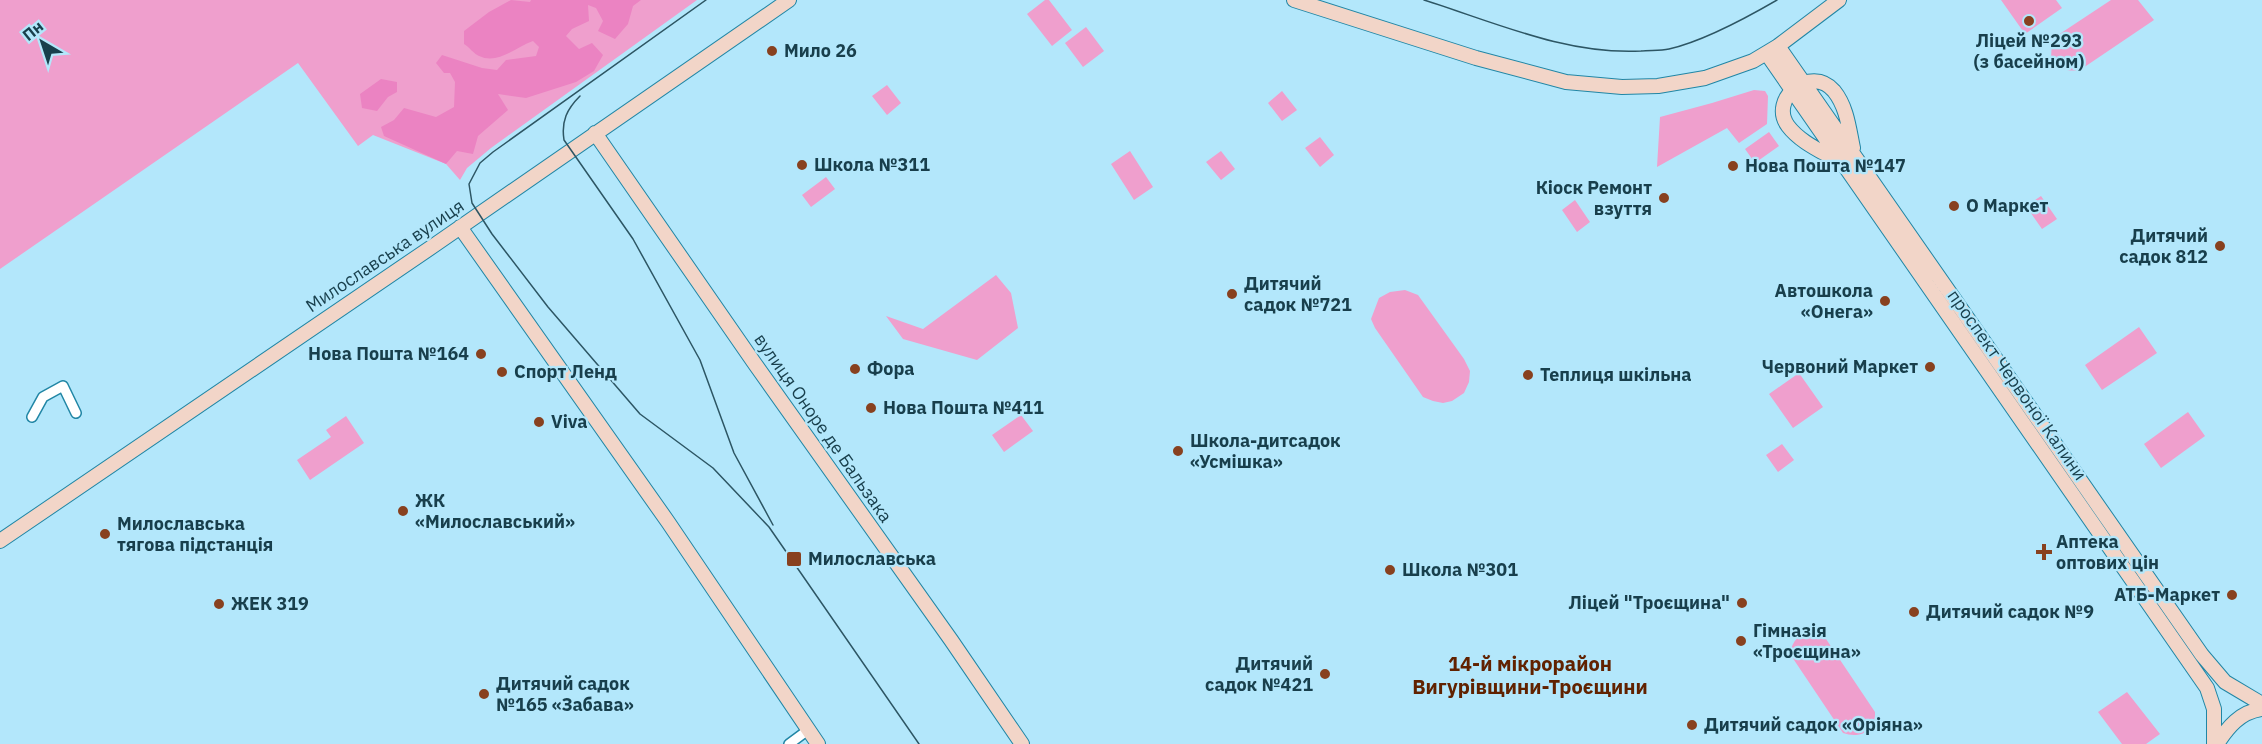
<svg xmlns="http://www.w3.org/2000/svg" width="2262" height="744" font-family="'IBM Plex Sans',sans-serif">
	<style>
		.green { fill: #ef9fcd }
		.forest { fill: #eb83c2 }
		.lines { fill: none; stroke-linecap: round; stroke-linejoin: round }
		.street-casing { stroke: #2186a5; stroke-width: 12 }
		.secondary-casing { stroke: #2186a5; stroke-width: 16 }
		.street { stroke: #fff; stroke-width: 9 }
		.secondary { stroke: #f2d5c8; stroke-width: 14 }
		.tram { stroke: #2d5664; stroke-width: 1.5 }
		.poi-dot { fill: #88411f; stroke: #b3e7fb; stroke-width: 2 }
		.labels { text-anchor: middle; stroke-width: 4.5; stroke-linejoin: round; paint-order: stroke }
		.poi-label { font-size: 18px; font-weight: bold; fill: #183f4c; stroke: #b3e7fb; text-anchor: start }
		.street-label { font-size: 18px; fill: #183f4c; stroke: #b3e7fb }
		.neighbourhood-label { font-size: 20px; font-weight: bold; fill: #612200; stroke: #b3e7fb }
	</style>
	<rect width="100%" height="100%" fill="#b3e7fb"/>
	<path class="green" d="M 0,0 L 697,0 L 491,148 L 467,168 L 460,180 L 446,164 L 373,135 L 358,146 L 298,63 L 0,269 Z
		M 1045,0 L 1049,0 L 1072,30 L 1052,46 L 1027,14 Z
		M 2001,0 L 2056,0 L 2062,8 L 2025,34 Z
		M 2111,0 L 2138,0 L 2154,20 L 2080,70 C 2067,72 2060,69 2051,59 L 2052,39 Z
		M 1086,27 L 1104,51 L 1083,67 L 1065,43 Z
		M 887,85 L 901,103 L 887,115 L 872,96 Z
		M 1754,90 L 1765,91 L 1768,96 L 1767,124 L 1739,143 L 1727,128 L 1657,167 L 1660,117 L 1712,103 Z
		M 1282,91 L 1297,110 L 1282,121 L 1268,103 Z
		M 1769,132 L 1779,146 L 1755,163 L 1745,149 Z
		M 1320,137 L 1334,155 L 1320,167 L 1305,148 Z
		M 1130,151 L 1153,187 L 1134,200 L 1111,164 Z
		M 1221,151 L 1235,169 L 1221,180 L 1206,162 Z
		M 826,177 L 835,189 L 811,207 L 802,195 Z
		M 2041,196 L 2057,219 L 2042,229 L 2026,206 Z
		M 1575,200 L 1590,222 L 1577,232 L 1562,210 Z
		M 996,275 L 1011,293 L 1018,328 L 977,360 L 903,339 L 886,316 L 923,329 Z
		M 1405,290 L 1418,295 L 1464,359 L 1470,371 L 1469,382 L 1464,393 L 1452,401 L 1443,403 L 1433,401 L 1423,397 L 1375,328 L 1371,319 L 1379,298 L 1390,292 Z
		M 2139,327 L 2157,353 L 2102,390 L 2085,365 Z
		M 1799,373 L 1823,407 L 1793,428 L 1769,394 Z
		M 2188,412 L 2205,436 L 2161,468 L 2144,444 Z
		M 1021,415 L 1033,431 L 1004,452 L 992,435 Z
		M 346,416 L 364,443 L 310,480 L 297,460 L 331,437 L 326,430 Z
		M 1782,444 L 1794,460 L 1778,472 L 1766,455 Z
		M 1814,631 L 1822,633 L 1875,712 C 1876,731 1860,739 1843,733 L 1790,654 C 1792,640 1800,633 1814,631 Z
		M 2127,692 L 2160,734 L 2146,744 L 2122,744 L 2098,712 Z"/>
	<path class="forest" d="M 511,0 L 530,2 L 531,0 L 641,0 L 633,6 L 628,24 L 615,39 L 598,31 L 603,21 L 596,8 L 588,5 L 589,21 L 572,29 L 566,36 L 579,49 L 592,43 L 603,55 L 594,71 L 576,82 L 526,98 L 498,94 L 508,110 L 478,136 L 473,154 L 457,151 L 446,164 L 384,136 L 381,127 L 394,120 L 404,108 L 436,117 L 454,107 L 455,82 L 450,73 L 444,73 L 436,63 L 442,55 L 482,68 L 497,70 L 506,60 L 536,56 L 539,47 L 533,41 C 516,47 498,65 479,56 C 474,54 469,47 464,44 L 464,31 L 489,12 Z
		M 381,79 L 397,82 L 397,92 L 388,97 L 377,111 L 362,108 L 360,94 Z"/>
	<g class="lines">
		<defs>
			<path id="street" d="M 32,417 L 43,397 L 63,386 L 76,413
				M 789,744 L 808,730"/>
			<path id="secondary" d="M 1294,0 L 1476,58 L 1566,82 L 1622,87 L 1658,86 L 1705,78 L 1753,61 L 1778,46 L 1839,0
				M 1778,46 L 2202,655 L 2225,682 L 2262,704
				M 1767,54 L 2207,688 L 2214,709 L 2214,744
				M 595,133 L 755,364 L 951,640 L 1022,744
				M 1838,161 C 1821,151 1800,142 1788,126 C 1768,99 1811,64 1834,91 C 1847,107 1849,129 1853,148
				M 460,227 L 668,522 L 818,744
				M 0,541 L 436,244 L 789,0
				M 2217,744 C 2228,727 2240,712 2262,709"/>
		</defs>
		<use href="#street" class="street-casing"/>
		<use href="#secondary" class="secondary-casing"/>
		<use href="#street" class="street"/>
		<use href="#secondary" class="secondary"/>
		<path class="tram" d="M 706,0 L 493,152 L 480,163 L 469,184 L 472,203 L 492,234 L 548,307 L 640,414 L 713,468 L 769,527 L 919,744
			M 1424,0 C 1494,22 1566,55 1641,51 C 1650,50 1660,51 1669,49 C 1704,41 1746,18 1777,0
			M 580,96 C 567,109 561,121 564,140 L 633,239 L 700,360 L 734,453 L 773,525"/>
	</g>
	<g class="poi-dot">
		<circle cx="2029" cy="21" r="6"/>
		<circle cx="772" cy="51" r="6"/>
		<circle cx="802" cy="165" r="6"/>
		<circle cx="1733" cy="166" r="6"/>
		<circle cx="1664" cy="198" r="6"/>
		<circle cx="1954" cy="206" r="6"/>
		<circle cx="2220" cy="246" r="6"/>
		<circle cx="1232" cy="294" r="6"/>
		<circle cx="1885" cy="301" r="6"/>
		<circle cx="481" cy="354" r="6"/>
		<circle cx="1930" cy="367" r="6"/>
		<circle cx="855" cy="369" r="6"/>
		<circle cx="502" cy="372" r="6"/>
		<circle cx="1528" cy="375" r="6"/>
		<circle cx="871" cy="408" r="6"/>
		<circle cx="539" cy="422" r="6"/>
		<circle cx="1178" cy="451" r="6"/>
		<circle cx="403" cy="511" r="6"/>
		<circle cx="105" cy="534" r="6"/>
		<path d="M2041 543h6v6h6v6h-6v6h-6v-6h-6v-6h6z"/>
		<rect x="786" y="551" width="16" height="16" rx="3"/>
		<circle cx="1390" cy="570" r="6"/>
		<circle cx="2232" cy="595" r="6"/>
		<circle cx="1742" cy="603" r="6"/>
		<circle cx="219" cy="604" r="6"/>
		<circle cx="1914" cy="612" r="6"/>
		<circle cx="1741" cy="641" r="6"/>
		<circle cx="1325" cy="674" r="6"/>
		<circle cx="484" cy="694" r="6"/>
		<circle cx="1692" cy="725" r="6"/>
	</g>
	<g class="labels">
		<g class="poi-label">
			<text x="2029" y="47" text-anchor="middle">Ліцей №293<tspan x="2029" dy="21">(з басейном)</tspan></text>
			<text x="784" y="57">Мило 26</text>
			<text x="814" y="171">Школа №311</text>
			<text x="1745" y="172">Нова Пошта №147</text>
			<text x="1652" y="194" text-anchor="end">Кіоск Ремонт<tspan x="1652" dy="21">взуття</tspan></text>
			<text x="1966" y="212">О Маркет</text>
			<text x="2208" y="242" text-anchor="end">Дитячий<tspan x="2208" dy="21">садок 812</tspan></text>
			<text x="1244" y="290">Дитячий<tspan x="1244" dy="21">садок №721</tspan></text>
			<text x="1873" y="297" text-anchor="end">Автошкола<tspan x="1873" dy="21">«Онега»</tspan></text>
			<text x="469" y="360" text-anchor="end">Нова Пошта №164</text>
			<text x="1918" y="373" text-anchor="end">Червоний Маркет</text>
			<text x="867" y="375">Фора</text>
			<text x="514" y="378">Спорт Ленд</text>
			<text x="1540" y="381">Теплиця шкільна</text>
			<text x="883" y="414">Нова Пошта №411</text>
			<text x="551" y="428">Viva</text>
			<text x="1190" y="447">Школа-дитсадок<tspan x="1190" dy="21">«Усмішка»</tspan></text>
			<text x="415" y="507">ЖК<tspan x="415" dy="21">«Милославський»</tspan></text>
			<text x="117" y="530">Милославська<tspan x="117" dy="21">тягова пiдстанцiя</tspan></text>
			<text x="2056" y="548">Аптека<tspan x="2056" dy="21">оптових цін</tspan></text>
			<text x="808" y="565">Милославська</text>
			<text x="1402" y="576">Школа №301</text>
			<text x="2220" y="601" text-anchor="end">АТБ-Маркет</text>
			<text x="1730" y="609" text-anchor="end">Ліцей "Троєщина"</text>
			<text x="231" y="610">ЖЕК 319</text>
			<text x="1926" y="618">Дитячий садок №9</text>
			<text x="1753" y="637">Гімназія<tspan x="1753" dy="21">«Троєщина»</tspan></text>
			<text x="1313" y="670" text-anchor="end">Дитячий<tspan x="1313" dy="21">садок №421</tspan></text>
			<text x="496" y="690">Дитячий садок<tspan x="496" dy="21">№165 «Забава»</tspan></text>
			<text x="1704" y="731">Дитячий садок «Оріяна»</text>
		</g>
		<g class="street-label">
			<text transform="translate(385 256) rotate(-34)" y="6">Милославська вулиця</text>
			<text transform="translate(2017 385) rotate(55)" y="6">проспект Червоної Калини</text>
			<text transform="translate(823 428) rotate(55)" y="6">вулиця Оноре де Бальзака</text>
		</g>
		<g class="neighbourhood-label">
			<text x="1530" y="671">14-й мікрорайон<tspan x="1530" dy="23">Вигурівщини-Троєщини</tspan></text>
		</g>
	</g>
	<g transform="translate(42 42) rotate(321)" stroke="#b3e7fb" stroke-width="4.5" paint-order="stroke">
	<path d="M0-4.5L10 22L0 15L-10 22Z" fill="#183f4c"/>
	<text y="-9" font-size="16" font-weight="bold" text-anchor="middle" fill="#183f4c">Пн</text>
	</g>
</svg>
